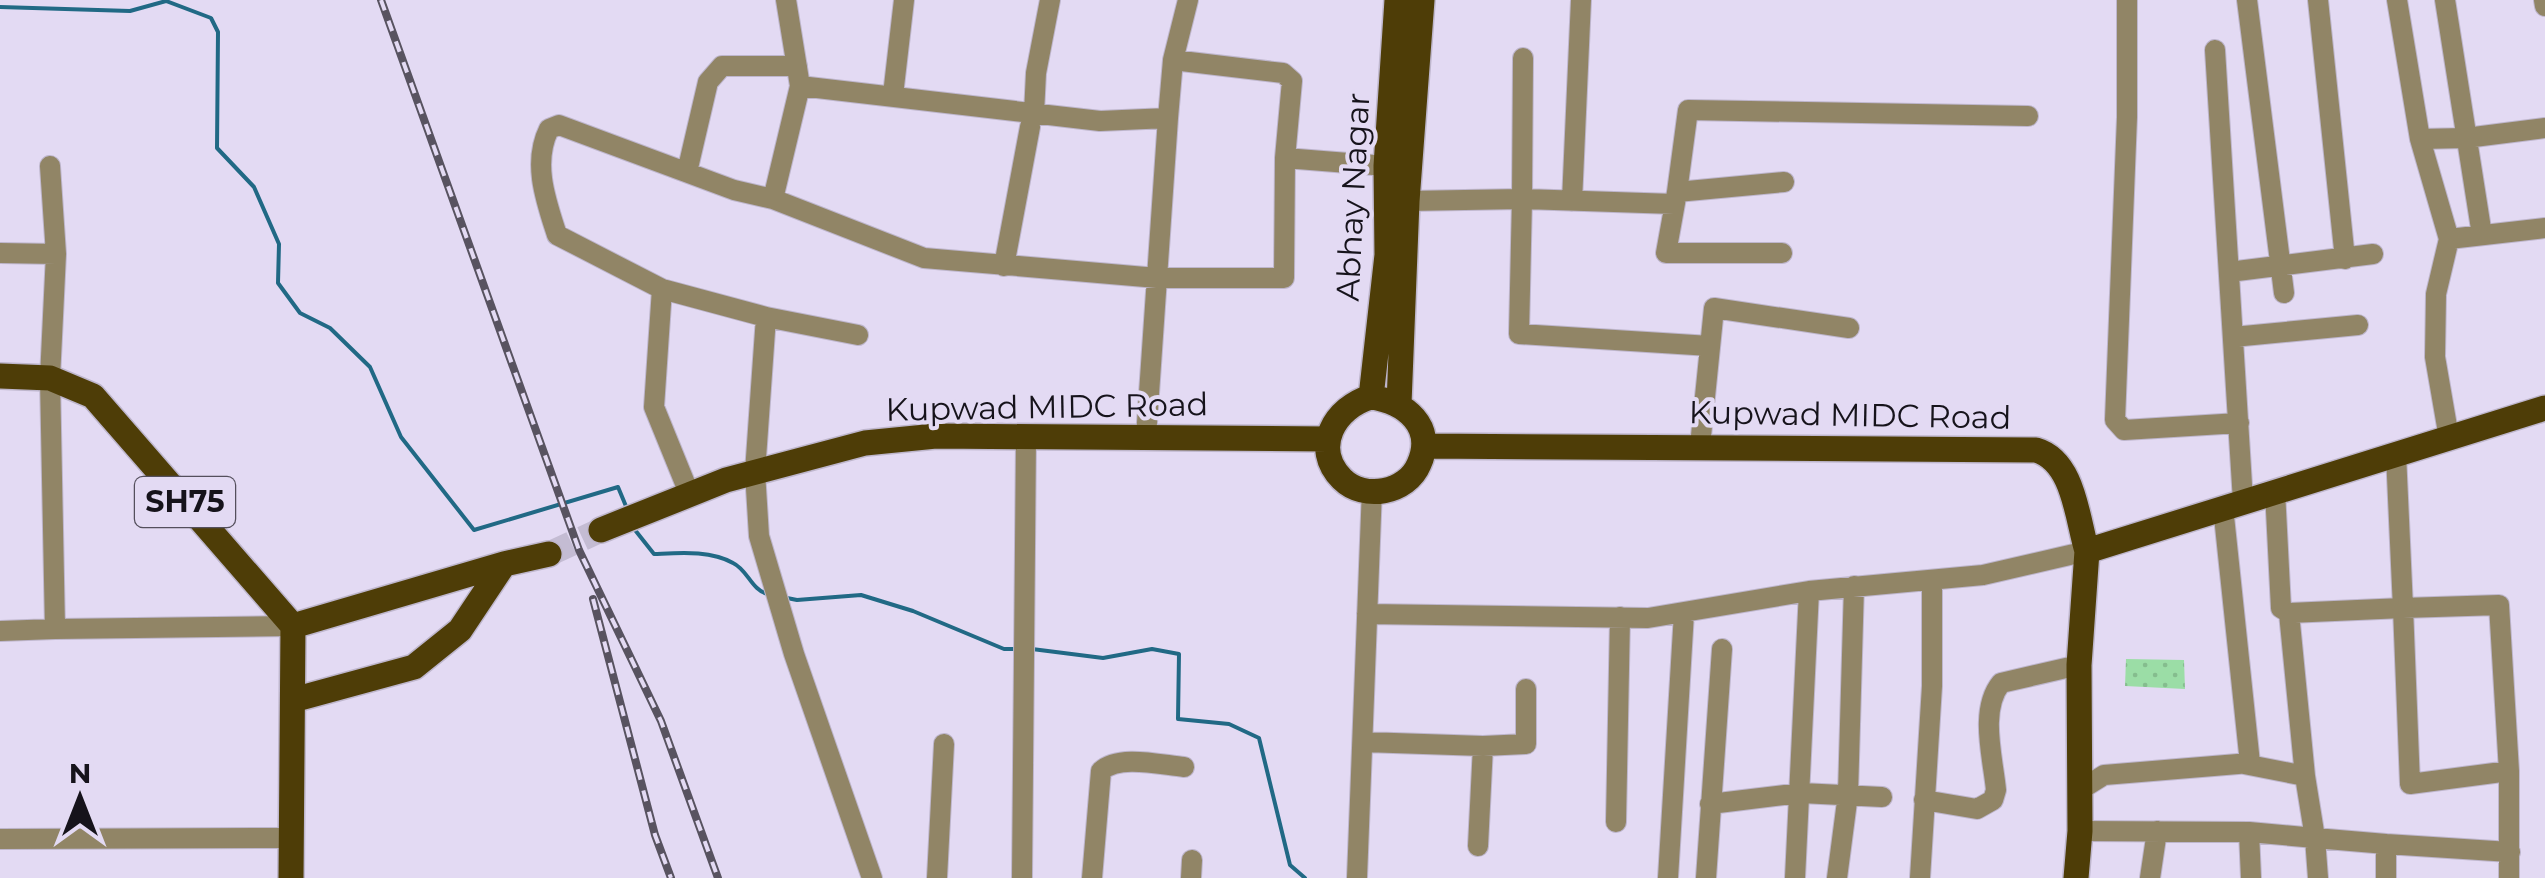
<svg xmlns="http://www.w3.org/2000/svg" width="2545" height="878" font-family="Montserrat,sans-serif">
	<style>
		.grass { fill: url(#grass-dots) }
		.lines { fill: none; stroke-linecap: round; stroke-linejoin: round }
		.stream { stroke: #216985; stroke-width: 4 }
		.major-tunnel { stroke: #c4bcd3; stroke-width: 25; stroke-dasharray: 25 12; stroke-linecap: butt }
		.minor-casing { stroke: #beb6cc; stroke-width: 22 }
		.major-casing { stroke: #beb6cc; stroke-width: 28 }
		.minor { stroke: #918566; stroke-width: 20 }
		.major { stroke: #4e3d07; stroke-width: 25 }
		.rail-casing { stroke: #585360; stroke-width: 8 }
		.rail { stroke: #e3daf3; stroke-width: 4; stroke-dasharray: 11; stroke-linecap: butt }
		.labels { text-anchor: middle; stroke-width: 8; stroke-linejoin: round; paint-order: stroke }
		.shield { fill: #e3daf3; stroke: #544f5c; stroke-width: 2.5 }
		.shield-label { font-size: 30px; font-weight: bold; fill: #16131b }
		.street-label { font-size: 32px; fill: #16131b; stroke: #e3daf3 }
	</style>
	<defs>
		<pattern id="grass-dots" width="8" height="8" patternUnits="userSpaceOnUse" patternTransform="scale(2.5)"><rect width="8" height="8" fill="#9bdda6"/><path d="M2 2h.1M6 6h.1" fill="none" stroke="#85bd8e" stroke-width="1.8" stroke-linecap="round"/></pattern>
	</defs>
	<rect width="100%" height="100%" fill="#e3daf3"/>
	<path class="grass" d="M 2126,659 L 2184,660 L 2185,689 L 2125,686 Z"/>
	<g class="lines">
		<path class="stream" d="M 0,7 L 130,11 L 166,1 L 211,18 L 218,32 L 217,148 L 254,187 L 279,244 L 278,283 L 300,313 L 330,328 L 370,367 L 401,437 L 474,530 L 618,487 L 628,511
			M 635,530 L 654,554 C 679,553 710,550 733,563 C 748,570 751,590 768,594
			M 787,598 L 797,600 L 861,595 L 913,611 L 1004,649 L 1017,649
			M 1032,649 L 1103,658 L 1152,649 L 1179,654 L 1178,719 L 1229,724 L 1259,738 L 1290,865 L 1305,878"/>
		<path class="major-tunnel" d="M 549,554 L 601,530"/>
		<defs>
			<path id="minor" d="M 2127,0 L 2127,117 L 2115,420 L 2124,430 L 2239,423
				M 2247,0 L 2284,293
				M 2318,0 L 2345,259
				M 2397,0 L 2420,139
				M 2445,0 L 2482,235
				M 2544,0 L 2545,6
				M 2215,50 L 2243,501
				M 800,86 L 1100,121 L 1168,118 L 1173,60 L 1188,0
				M 893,95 L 904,0
				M 1034,113 L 1036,73 L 1050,0
				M 1285,158 L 1386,166
				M 50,166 L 56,254 L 50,378 L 55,629 L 293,626
				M 687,172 L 708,82 L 722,66 L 797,66
				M 1677,192 L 1688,110 L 2028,116
				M 773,199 L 800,86 L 786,0
				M 1407,201 L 1522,199 L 1523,58
				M 1572,201 L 1581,0
				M 1674,204 L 1522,199 L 1519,334 L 1710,346
				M 2449,239 L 2545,228
				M 0,253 L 56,254
				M 1782,253 L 1666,253 L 1677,192 L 1784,182
				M 1004,266 L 1030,127
				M 2229,272 L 2373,254
				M 662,289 L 557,235 C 546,201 532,163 549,129 L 559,125 L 734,190 L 773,199 L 924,258 L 1157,278 L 1284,278 L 1285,158 L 1292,81 L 1283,73 L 1173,60
				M 766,317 L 755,472 L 759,536 L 794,654 L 872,878
				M 2233,337 L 2358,325
				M 1146,437 L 1168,118
				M 2449,438 L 2435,357 L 2436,294 L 2449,239 L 2420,139 L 2466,138 L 2545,128
				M 1700,446 L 1714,308 L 1849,328
				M 2275,491 L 2281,608 L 2289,613 L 2403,608 L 2396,454
				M 689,493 L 654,407 L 662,289 L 766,317 L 858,335
				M 2499,605 L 2509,771 L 2410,784 L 2403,608 Z
				M 1367,614 L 1648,618 L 1809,591 L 1983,575 L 2087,551
				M 0,631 L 55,629
				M 1364,742 L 1483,746 L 1478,846
				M 1483,746 L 1526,744 L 1526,689
				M 2244,764 L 2305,776
				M 2509,771 L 2509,878
				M 2080,790 L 2104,775 L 2250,763 L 2223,507
				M 1924,800 L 1977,809 L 1993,800 L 1996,790 C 1993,758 1979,710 2001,683 L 2079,665
				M 1710,804 L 1801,793 L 1882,797
				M 1616,822 L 1620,617
				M 2080,831 L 2249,832 L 2315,838 L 2305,776 L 2289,613
				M 2249,832 L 2251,878
				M 0,839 L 289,838
				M 937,878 L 944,744
				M 1022,878 L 1026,436
				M 1092,878 L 1101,771 C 1119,754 1161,765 1184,767
				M 1191,878 L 1192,860
				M 1357,878 L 1372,489
				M 1668,878 L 1684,613
				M 1706,878 L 1722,649
				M 1795,878 L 1809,591
				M 1837,878 L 1848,794 L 1854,586
				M 1920,878 L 1932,686 L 1932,581
				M 2150,878 L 2157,831
				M 2318,878 L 2315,838 L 2386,844
				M 2386,878 L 2386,844 L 2510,852"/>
			<path id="major" d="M 0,376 L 50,378 L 93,396 L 293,626 L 291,878
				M 1371,397 L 1387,255 L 1386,166 L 1397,0
				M 1371,397 C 1405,402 1436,426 1419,464 C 1407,493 1364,501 1342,479 C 1311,448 1335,407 1371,397 Z
				M 1399,404 L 1407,201 L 1422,0
				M 1424,446 L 2036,450 C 2074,461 2077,518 2087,551 L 2545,408
				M 601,530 L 726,480 L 865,443 L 936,436 L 1328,439
				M 293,626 L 504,564
				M 293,700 L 414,667 L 460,630 L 504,564 L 549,554
				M 2076,878 L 2080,831 L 2079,665 L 2087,551"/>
		</defs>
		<use href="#minor" class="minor-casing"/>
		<use href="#major" class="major-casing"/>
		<use href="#minor" class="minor"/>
		<use href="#major" class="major"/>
		<defs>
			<path id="rail" d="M 381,0 L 579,550 L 661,721 L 718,878
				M 593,599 L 655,835 L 671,878"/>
		</defs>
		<use href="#rail" class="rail-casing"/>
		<use href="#rail" class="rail"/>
	</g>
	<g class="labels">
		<rect class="shield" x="135" y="477" width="100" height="50" rx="8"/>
		<g class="shield-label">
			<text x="185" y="512">SH75</text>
		</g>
		<g class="street-label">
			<text transform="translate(1353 197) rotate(-87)" y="11">Abhay Nagar</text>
			<text transform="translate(1047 407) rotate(-1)" y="11">Kupwad MIDC Road</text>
			<text transform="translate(1850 415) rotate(1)" y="11">Kupwad MIDC Road</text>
		</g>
	</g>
	<g transform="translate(80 798)" stroke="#e3daf3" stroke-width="8" paint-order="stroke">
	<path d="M0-8L18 38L0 25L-18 38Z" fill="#16131b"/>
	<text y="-15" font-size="28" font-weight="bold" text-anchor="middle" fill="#16131b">N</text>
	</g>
</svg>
